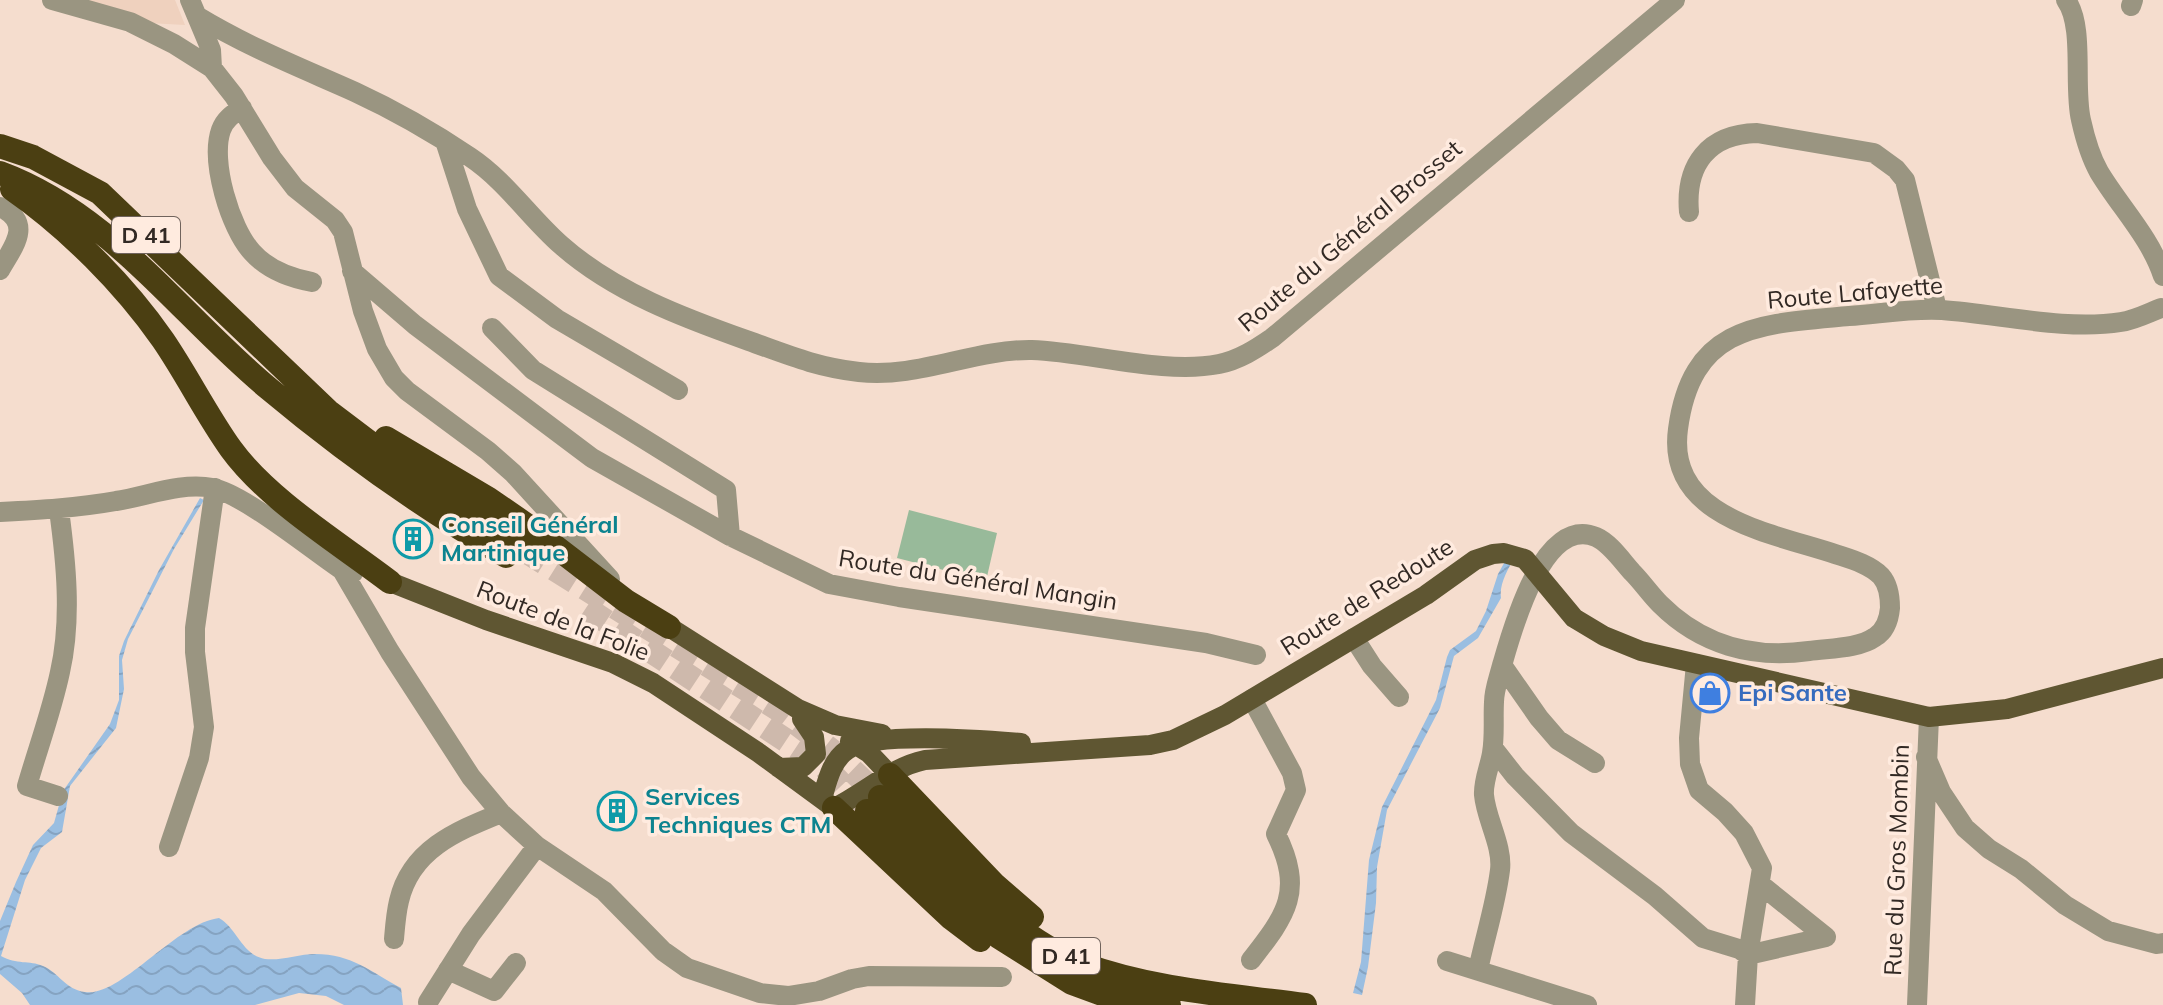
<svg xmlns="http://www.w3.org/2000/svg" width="2163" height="1005" font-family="Mulish,sans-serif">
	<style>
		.built { fill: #efd1be }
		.park { fill: #98ba9a }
		.water { fill: url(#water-waves) }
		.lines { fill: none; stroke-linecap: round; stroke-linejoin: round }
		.highway-tunnel { stroke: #ceb9ac; stroke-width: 24; stroke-dasharray: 24 12; stroke-linecap: butt }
		.minor { stroke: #9a9581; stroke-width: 20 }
		.major { stroke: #5f5632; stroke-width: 20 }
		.highway { stroke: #4b3f12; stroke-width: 24 }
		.labels { text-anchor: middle; stroke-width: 7; stroke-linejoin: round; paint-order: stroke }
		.shield { fill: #ffebdf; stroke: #70635c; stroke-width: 2 }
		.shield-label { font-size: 22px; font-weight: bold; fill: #322924 }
		.street-label { font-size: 24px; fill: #322924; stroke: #ffebdf }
		.culture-label { font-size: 24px; font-weight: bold; fill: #0d838f; stroke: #ffebdf; text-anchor: start }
		.shop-label { font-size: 24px; font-weight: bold; fill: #366cbe; stroke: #ffebdf; text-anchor: start }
	</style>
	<defs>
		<pattern id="water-waves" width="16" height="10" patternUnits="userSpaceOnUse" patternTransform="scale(2)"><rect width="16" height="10" fill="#9abee1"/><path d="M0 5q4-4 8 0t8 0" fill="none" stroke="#85a3c1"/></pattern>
	</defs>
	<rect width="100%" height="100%" fill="#f5ddce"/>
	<path class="built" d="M 52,0 L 175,0 L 185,25 L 130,22 Z"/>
	<path class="park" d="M 909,510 L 997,533 L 986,581 L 897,558 Z"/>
	<path class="water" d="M 200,498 L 204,500 L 174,549 L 128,639 L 122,660 L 124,689 L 116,728 L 70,786 L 62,832 L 41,848 L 25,880 L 1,956 C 17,965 29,960 43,966 C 58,972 66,990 85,992 C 120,998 176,923 219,918 C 237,928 242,955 265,959 C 281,961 299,954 315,954 C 352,954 371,972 401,988 L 403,1005 L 344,1005 L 326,996 L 299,993 L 255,1005 L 30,1005 L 22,993 L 0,974 L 0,921 L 16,882 L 33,845 L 54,823 L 63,791 L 110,724 L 119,700 L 119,656 L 124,641 L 159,570 Z
		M 1508,556 L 1515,557 C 1508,569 1499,584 1501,598 L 1478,638 L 1454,656 L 1440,708 L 1387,810 L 1377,867 L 1376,903 L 1368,967 L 1362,995 L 1353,993 L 1361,962 L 1369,860 L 1382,807 L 1436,700 L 1447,657 L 1450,650 L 1476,631 L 1486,611 L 1498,574 Z"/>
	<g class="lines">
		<path class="highway-tunnel" d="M 524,550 L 778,709 L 831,750 L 880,797
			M 586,608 L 823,765 L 867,811"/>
		<path class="minor" d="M 52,0 L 130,22 L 174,44 L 212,68 L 234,96 L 272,158 L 295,188 L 335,220 L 343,232 L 363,311 L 377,349 L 394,378 L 407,391 L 488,451 L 513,473 L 610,579
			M 190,0 L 211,50 L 212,68
			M 2066,0 C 2085,26 2073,87 2081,120 C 2085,138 2090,156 2099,172 C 2120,207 2150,237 2163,276
			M 2131,6 L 2133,0
			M 197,16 C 250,48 299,67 355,92 C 394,110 434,133 470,157 C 506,181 530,218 561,245 C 614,292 684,318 749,341 C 788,355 816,367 859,372 C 917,379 974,349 1032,350 C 1089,352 1164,375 1219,364 C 1239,360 1256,349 1272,338 L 1675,0
			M 242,108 C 233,114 225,119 221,130 C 210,161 230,228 252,252 C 267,269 290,278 312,282
			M 446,144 L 467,209 L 499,276 L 557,319 L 678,390
			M 0,207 C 34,223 13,247 0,270
			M 1689,212 C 1685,165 1708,134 1757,133 L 1874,153 L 1896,169 L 1905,180 L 1937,309
			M 352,271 L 415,325 L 592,458 L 730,536 L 829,584 L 899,597 L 1206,643 L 1256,655
			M 492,328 L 533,370 L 726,490 L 730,536
			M 0,512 C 39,510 77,508 116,501 C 148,496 180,482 213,488 C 245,495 312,550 342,570 L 353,573
			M 342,570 L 390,652 L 471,777 L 501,813 L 537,846 L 604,891 L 663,951 L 687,968 L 760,993 L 788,996 L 819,991 L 852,979 L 869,976 L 1002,977
			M 1354,638 L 1372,666 L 1399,697
			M 1696,664 L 1689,738 L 1690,764 L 1699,790 L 1725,812 L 1744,833 L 1762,868 L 1748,955 L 1745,1005
			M 1502,665 L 1539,718 L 1558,740 L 1595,763
			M 1493,748 L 1515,776 L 1571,833 L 1655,896 L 1703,938 L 1739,949 L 1748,955 L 1826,937 L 1760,884
			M 1926,757 L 1941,792 L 1965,828 L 1989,849 L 2021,869 L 2065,905 L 2108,931 L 2157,944 L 2163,943
			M 58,796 L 27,786 C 38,748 52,710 60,672 C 72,620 66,561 59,510
			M 169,847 L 199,758 L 204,727 L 195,652 L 195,628 L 215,488
			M 394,939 C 395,927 396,913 399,901 C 411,849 457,831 501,813
			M 1251,960 C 1287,914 1304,891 1276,834 L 1296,790 L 1292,773 L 1252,699
			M 1447,961 L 1587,1005
			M 448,970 L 494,991 L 516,963
			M 1478,970 C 1485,937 1496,903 1500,870 C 1503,846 1486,819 1484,795 C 1483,781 1490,766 1492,753 C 1495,736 1493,719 1494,702 C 1494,691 1498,680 1501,669 C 1511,634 1542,514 1596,537 C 1610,543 1622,561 1632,572 C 1642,582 1650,594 1660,604 C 1701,645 1753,659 1809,651 C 1829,648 1858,649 1875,637 C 1885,631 1889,619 1890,608 C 1890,597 1888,584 1881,576 C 1869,564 1850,559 1835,554 C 1772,533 1666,518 1678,429 C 1692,323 1762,324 1849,316 C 1879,314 1912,308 1942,310 C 1999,314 2065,331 2121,322 C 2135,320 2148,313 2161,308
			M 428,1002 L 471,934 L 537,846
			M 1917,1005 L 1929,717"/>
		<path class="major" d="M 390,582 L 486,620 L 613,663 L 653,683 L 759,753 L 834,808 C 865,793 891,767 925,760 L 1150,745 L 1173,740 L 1225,715 L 1426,595 L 1475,560 L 1493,554 L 1504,553 L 1525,559 L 1574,618 L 1604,636 L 1641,651 L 1929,717 L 2007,709 L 2163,668
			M 669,627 L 798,709 L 835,725 L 882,734
			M 850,741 L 869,753 L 890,775
			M 779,768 L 803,767 L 816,754 L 814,737 L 802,719
			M 822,799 C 827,782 831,761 847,750 C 872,731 986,740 1021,743"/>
		<path class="highway" d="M 0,146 L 33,157 L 100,193 L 328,411 L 410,473 L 524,550
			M 0,173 C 111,214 180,315 268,388 C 342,450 422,507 506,556
			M 12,189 C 68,228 124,284 163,340 C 187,375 206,414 231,449 C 268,500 339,543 390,582
			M 386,438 L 489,499 L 531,528 L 626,601 L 669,627
			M 890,775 L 994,884 L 1032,917
			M 880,797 C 936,853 1008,936 1082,964 C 1153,990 1230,995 1305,1005
			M 834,808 L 951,918 L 980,940
			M 867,811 L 921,867 L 999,937 L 1072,983 L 1102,994 L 1169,1005"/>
	</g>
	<defs>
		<symbol id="building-ring" viewBox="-11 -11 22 22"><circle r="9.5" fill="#ffebdf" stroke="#0f9aa8" stroke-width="1.5"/><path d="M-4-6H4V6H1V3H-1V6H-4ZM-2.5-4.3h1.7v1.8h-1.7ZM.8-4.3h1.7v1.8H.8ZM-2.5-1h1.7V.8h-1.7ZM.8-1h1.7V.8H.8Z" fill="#0f9aa8"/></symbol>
		<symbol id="shop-ring" viewBox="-11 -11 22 22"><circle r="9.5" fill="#ffebdf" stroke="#3f7fe0" stroke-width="1.5"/><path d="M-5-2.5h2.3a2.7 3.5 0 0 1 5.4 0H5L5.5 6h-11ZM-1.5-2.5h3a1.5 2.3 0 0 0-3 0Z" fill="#3f7fe0"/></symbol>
	</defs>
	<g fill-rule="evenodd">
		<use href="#building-ring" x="391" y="517" width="44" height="44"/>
		<use href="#shop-ring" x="1688" y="671" width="44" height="44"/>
		<use href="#building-ring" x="595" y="789" width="44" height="44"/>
	</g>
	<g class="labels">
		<g class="shield">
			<rect x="112" y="217" width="68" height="36" rx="6"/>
			<rect x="1032" y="938" width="68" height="36" rx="6"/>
		</g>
		<g class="shield-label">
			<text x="146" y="243">D 41</text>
			<text x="1066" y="964">D 41</text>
		</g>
		<g class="street-label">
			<text transform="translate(1350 236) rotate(-40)" y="8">Route du Général Brosset</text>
			<text transform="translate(1855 293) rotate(-5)" y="8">Route Lafayette</text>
			<text transform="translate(978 580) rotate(9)" y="8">Route du Général Mangin</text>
			<text transform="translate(1367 597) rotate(-32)" y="8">Route de Redoute</text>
			<text transform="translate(563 621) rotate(21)" y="8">Route de la Folie</text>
			<text transform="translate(1897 860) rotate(-88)" y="8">Rue du Gros Mombin</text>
		</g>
		<g class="culture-label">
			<text x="441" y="533">Conseil Général<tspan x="441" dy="28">Martinique</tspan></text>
			<text x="645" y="805">Services<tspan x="645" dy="28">Techniques CTM</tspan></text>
		</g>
		<g class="shop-label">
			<text x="1738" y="701">Epi Sante</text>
		</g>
	</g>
</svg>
